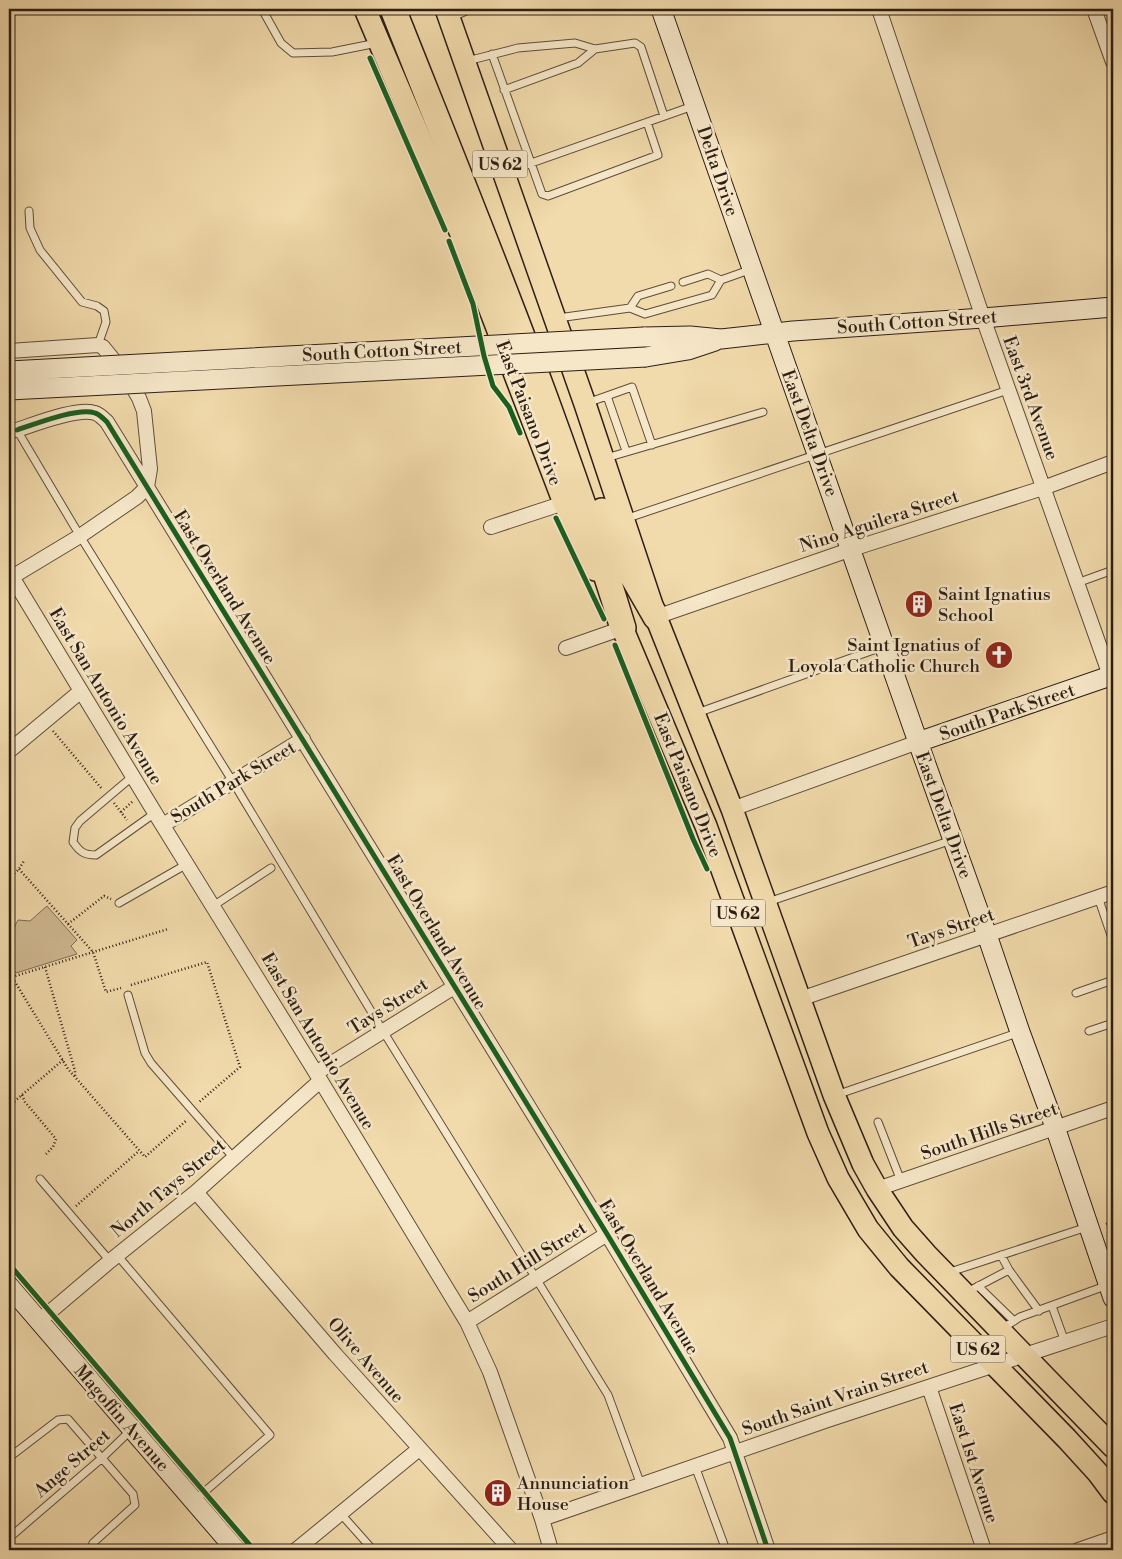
<svg xmlns="http://www.w3.org/2000/svg" width="1122" height="1559" font-family="'Libre Bodoni',serif">
	<style>
		.grass { fill: #d0ba92; stroke: #7e6c54 }
		.lines { fill: none; stroke-linecap: round; stroke-linejoin: round }
		.lane-casing { stroke: #5e4d3b; stroke-width: 9 }
		.street-casing { stroke: #5e4d3b; stroke-width: 16 }
		.secondary-casing { stroke: #2d1e16; stroke-width: 21 }
		.primary-casing { stroke: #2d1e16; stroke-width: 24 }
		.highway-casing { stroke: #2d1e16; stroke-width: 28 }
		.path { stroke: #2d1e16; stroke-width: 2.5; stroke-dasharray: 1 2.5; stroke-linecap: butt }
		.lane { stroke: #f6e7c8; stroke-width: 7 }
		.street { stroke: #f6e7c8; stroke-width: 14 }
		.secondary { stroke: #f6e7c8; stroke-width: 19 }
		.primary { stroke: #f1daab; stroke-width: 21 }
		.highway { stroke: #f1daab; stroke-width: 25 }
		.secondary-bridge-casing { stroke: #2d1e16; stroke-width: 21; stroke-linecap: butt }
		.secondary-bridge { stroke: #f6e7c8; stroke-width: 19 }
		.cycleway-casing { stroke: #f6e7c8; stroke-width: 8 }
		.cycleway { stroke: #1b5e20; stroke-width: 5 }
		.labels { text-anchor: middle; stroke-width: 5; stroke-linejoin: round; paint-order: stroke }
		.shield { fill: #f6e7c8; stroke: #695a4b; stroke-width: 1 }
		.shield-label { font-size: 16px; font-weight: bold; fill: #2d1e16 }
		.street-label { font-size: 18px; fill: #2d1e16; stroke: #f6e7c8 }
		.poi-label { font-size: 18px; fill: #2d1e16; stroke: #f6e7c8; text-anchor: start }
	</style>
	<rect width="100%" height="100%" fill="#f1daab"/>
	<filter id="stains"><feTurbulence type="fractalNoise" baseFrequency=".004" numOctaves="4"/><feColorMatrix values="0 0 0 0 .2 0 0 0 0 .09 0 0 0 0 .02 0 0 0 .5 -.17"/></filter>
	<radialGradient id="worn" r=".72"><stop offset=".6" stop-color="#630" stop-opacity="0"/><stop offset="1" stop-color="#630" stop-opacity=".3"/></radialGradient>
	<path class="grass" d="M 47,906 L 77,940 L 71,946 L 77,954 L 16,973 L 9,962 L 9,930 L 14,928 L 18,920 L 30,921 Z"/>
	<g class="lines">
		<defs>
			<path id="lane" d="M 262,9 L 281,43 L 293,53 L 332,52 L 377,43
				M 452,17 L 471,9
				M 492,54 L 542,194 L 548,196 L 658,155 L 647,122
				M 467,61 L 518,48 L 575,43 L 595,49 L 635,43 L 641,47 L 664,116
				M 504,90 L 578,63 L 595,49
				M 506,172 L 693,106
				M 29,211 L 30,228 L 40,250 L 82,302 L 97,306 L 104,311 L 106,322 L 98,345
				M 683,282 L 708,274 L 721,280
				M 671,286 L 638,296 L 630,308 L 645,314 L 712,295 L 721,280 L 752,269
				M 558,318 L 630,308
				M 607,396 L 626,451
				M 587,403 L 632,387 L 652,445
				M 17,430 L 80,536 L 233,782 L 383,1031 L 608,1395 L 641,1485
				M 606,458 L 763,412
				M 625,519 L 1008,390
				M 1077,583 L 1113,570
				M 697,713 L 882,647
				M 133,776 L 80,821 L 75,828 L 73,842 C 80,852 84,855 96,855 L 155,813
				M 1098,897 L 1113,941
				M 768,902 L 952,840
				M 119,903 L 187,864
				M 213,906 L 271,868
				M 1076,993 L 1113,980
				M 128,995 L 145,1053 L 151,1063 L 233,1157
				M 1089,1031 L 1113,1023
				M 836,1095 L 1020,1032
				M 878,1122 L 901,1181
				M 40,1179 L 110,1261
				M 117,1255 L 270,1435 L 195,1500
				M 1001,1255 L 1009,1270
				M 947,1273 L 1087,1227
				M 978,1286 L 1014,1321
				M 967,1292 L 1009,1270 L 1039,1311
				M 1052,1306 L 1065,1342
				M 1003,1328 L 1020,1317 L 1108,1285
				M 9,1456 L 11,1456 L 58,1420 L 68,1419 L 133,1494 L 135,1505 L 93,1543 L 91,1550
				M 695,1466 L 726,1550
				M 341,1514 L 373,1550
				M 9,1538 L 102,1458 L 131,1430"/>
			<path id="street" d="M 879,9 L 983,318 L 1113,684
				M 1094,9 L 1113,62
				M 9,351 L 98,345 L 103,347 L 125,374 L 139,398 L 144,411 L 150,469 L 147,487 L 137,497 L 80,536 L 12,577
				M 17,430 C 35,424 78,407 95,413 C 99,414 104,419 107,422 L 607,1234 L 730,1438 L 768,1550
				M 491,527 L 564,503
				M 9,572 L 155,813 L 316,1073 L 467,1322 L 490,1372 L 542,1519 L 551,1550
				M 656,617 L 852,549 L 1043,488 L 1113,462
				M 566,648 L 623,628
				M 9,751 L 81,691
				M 732,809 L 918,742
				M 163,825 L 303,739
				M 800,999 L 1113,892
				M 316,1073 L 454,987
				M 877,1189 L 1113,1108
				M 196,1192 L 335,1354 L 511,1550
				M 38,1322 L 110,1261 L 196,1192 L 320,1081
				M 467,1322 L 607,1234
				M 929,1387 L 984,1550
				M 542,1519 L 828,1420 L 1113,1326
				M 296,1550 L 419,1449
				M 1078,1550 L 1113,1538"/>
			<path id="secondary" d="M 661,9 L 918,742 L 987,935 L 1020,1032 L 1055,1127 L 1113,1298
				M 644,337 L 690,336 L 721,339 L 793,331 L 983,318 L 1113,307
				M 646,357 L 688,350 L 715,341
				M 918,742 L 1113,675
				M 9,1286 L 236,1550"/>
			<path id="primary" d="M 365,9 L 461,234 L 564,503 L 595,570
				M 446,9 L 585,404 L 656,617 L 732,809 L 834,1095 L 863,1164 L 877,1189 L 903,1228 L 926,1254 L 1113,1447
				M 616,613 L 706,826 L 818,1133 L 838,1178 L 868,1229 L 899,1267 L 1067,1439 L 1098,1473 L 1113,1493"/>
			<path id="highway" d="M 393,9 C 474,213 559,418 623,628
				M 602,511 L 621,556 L 656,617"/>
		</defs>
		<use href="#lane" class="lane-casing"/>
		<use href="#street" class="street-casing"/>
		<use href="#secondary" class="secondary-casing"/>
		<use href="#primary" class="primary-casing"/>
		<use href="#highway" class="highway-casing"/>
		<path class="path" d="M 53,731 L 102,789
			M 114,803 L 127,820
			M 121,812 L 133,801
			M 19,869 L 93,952 L 106,992 L 121,988
			M 9,878 L 19,869 L 24,861
			M 68,924 L 104,896 L 111,899
			M 45,967 L 75,1071 L 75,1076
			M 9,972 L 68,1069 L 145,1157 L 187,1120
			M 12,977 L 168,929
			M 131,985 L 207,962 L 240,1067 L 198,1103
			M 22,1095 L 25,1102 L 56,1139 L 53,1147 L 46,1154
			M 9,1106 L 63,1060
			M 76,1206 L 139,1151
			M 1106,1224 L 1113,1221"/>
		<use href="#lane" class="lane"/>
		<use href="#street" class="street"/>
		<use href="#secondary" class="secondary"/>
		<use href="#primary" class="primary"/>
		<use href="#highway" class="highway"/>
		<defs>
			<path id="secondary-bridge" d="M 9,371 L 644,337
				M 9,390 L 646,357"/>
		</defs>
		<use href="#secondary-bridge" class="secondary-bridge-casing"/>
		<use href="#secondary-bridge" class="secondary-bridge"/>
		<defs>
			<path id="cycleway" d="M 370,58 L 445,230
				M 449,241 L 473,304 L 484,356 L 493,386 L 509,407 L 520,433
				M 17,430 C 35,424 78,407 95,413 C 99,414 104,419 107,422 L 607,1234 L 730,1438 L 768,1550
				M 556,518 L 604,619
				M 615,645 L 693,839 L 707,869
				M 9,1264 L 254,1550"/>
		</defs>
		<use href="#cycleway" class="cycleway-casing"/>
		<use href="#cycleway" class="cycleway"/>
	</g>
	<defs>
		<symbol id="building-disc" viewBox="-11 -11 22 22"><circle r="9.5" fill="#8f2418" stroke="#f6e7c8"/><path d="M-4-6H4V6H1V3H-1V6H-4ZM-2.5-4.3h1.7v1.8h-1.7ZM.8-4.3h1.7v1.8H.8ZM-2.5-1h1.7V.8h-1.7ZM.8-1h1.7V.8H.8Z" fill="#fff"/></symbol>
		<symbol id="church-disc" viewBox="-11 -11 22 22"><circle r="9.5" fill="#8f2418" stroke="#f6e7c8"/><path d="M-1.2-6h2.4v3.5h3.3v2.4h-3.3V6h-2.4V-.1h-3.3v-2.4h3.3Z" fill="#fff"/></symbol>
	</defs>
	<g fill-rule="evenodd">
		<use href="#building-disc" x="903" y="588" width="32" height="32"/>
		<use href="#church-disc" x="983" y="639" width="32" height="32"/>
		<use href="#building-disc" x="482" y="1477" width="32" height="32"/>
	</g>
	<g class="labels">
		<g class="shield">
			<rect x="472.5" y="150.5" width="55" height="27" rx="4"/>
			<rect x="710.5" y="899.5" width="55" height="27" rx="4"/>
			<rect x="950.5" y="1335.5" width="55" height="27" rx="4"/>
		</g>
		<g class="shield-label">
			<text x="500" y="170">US 62</text>
			<text x="738" y="919">US 62</text>
			<text x="978" y="1355">US 62</text>
		</g>
		<g class="street-label">
			<text transform="translate(718 171) rotate(71)" y="6">Delta Drive</text>
			<text transform="translate(917 322) rotate(-4)" y="6">South Cotton Street</text>
			<text transform="translate(382 351) rotate(-3)" y="6">South Cotton Street</text>
			<text transform="translate(1031 398) rotate(70)" y="6">East 3rd Avenue</text>
			<text transform="translate(529 413) rotate(69)" y="6">East Paisano Drive</text>
			<text transform="translate(810 433) rotate(70)" y="6">East Delta Drive</text>
			<text transform="translate(879 521) rotate(-18)" y="6">Nino Aguilera Street</text>
			<text transform="translate(225 587) rotate(58)" y="6">East Overland Avenue</text>
			<text transform="translate(106 696) rotate(59)" y="6">East San Antonio Avenue</text>
			<text transform="translate(1007 712) rotate(-19)" y="6">South Park Street</text>
			<text transform="translate(233 782) rotate(-31)" y="6">South Park Street</text>
			<text transform="translate(688 785) rotate(68)" y="6">East Paisano Drive</text>
			<text transform="translate(944 815) rotate(70)" y="6">East Delta Drive</text>
			<text transform="translate(951 928) rotate(-19)" y="6">Tays Street</text>
			<text transform="translate(437 932) rotate(59)" y="6">East Overland Avenue</text>
			<text transform="translate(388 1006) rotate(-32)" y="6">Tays Street</text>
			<text transform="translate(318 1041) rotate(59)" y="6">East San Antonio Avenue</text>
			<text transform="translate(989 1131) rotate(-19)" y="6">South Hills Street</text>
			<text transform="translate(168 1188) rotate(-40)" y="6">North Tays Street</text>
			<text transform="translate(527 1262) rotate(-32)" y="6">South Hill Street</text>
			<text transform="translate(649 1277) rotate(59)" y="6">East Overland Avenue</text>
			<text transform="translate(366 1360) rotate(49)" y="6">Olive Avenue</text>
			<text transform="translate(835 1398) rotate(-19)" y="6">South Saint Vrain Street</text>
			<text transform="translate(122 1418) rotate(49)" y="6">Magoffin Avenue</text>
			<text transform="translate(72 1463) rotate(-41)" y="6">Ange Street</text>
			<text transform="translate(974 1463) rotate(72)" y="6">East 1st Avenue</text>
		</g>
		<g class="poi-label">
			<text x="938" y="600">Saint Ignatius<tspan x="938" dy="21">School</tspan></text>
			<text x="980" y="651" text-anchor="end">Saint Ignatius of<tspan x="980" dy="21">Loyola Catholic Church</tspan></text>
			<text x="517" y="1489">Annunciation<tspan x="517" dy="21">House</tspan></text>
		</g>
	</g>
	<rect width="1122" height="1559" fill="none" stroke="#f1daab" stroke-width="30"/>
	<rect x="10" y="10" width="1102" height="1539" fill="none" stroke="#2d1e16" stroke-width="2.5"/>
	<rect x="15" y="15" width="1092" height="1529" fill="none" stroke="#2d1e16"/>
	<rect width="100%" height="100%" filter="url(#stains)"/>
	<rect width="100%" height="100%" fill="url(#worn)"/>
</svg>
